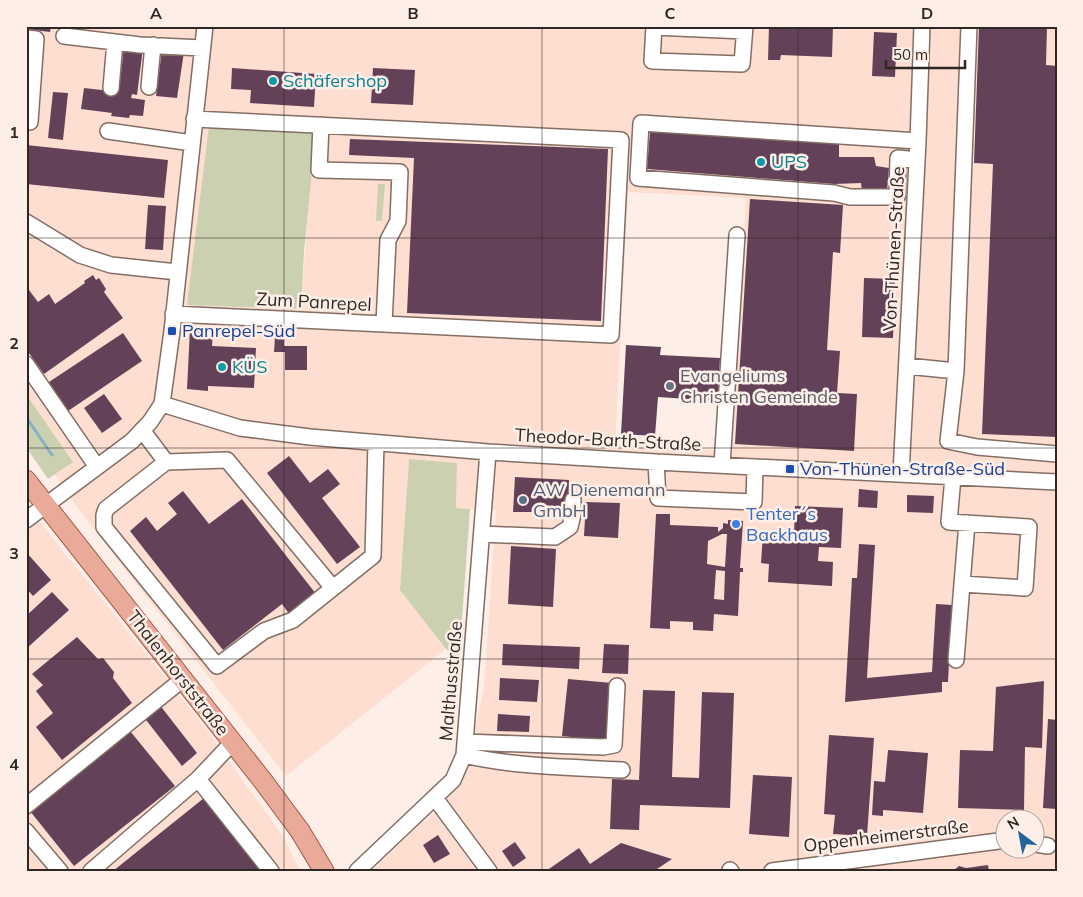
<svg xmlns="http://www.w3.org/2000/svg" width="1083" height="897" font-family="Mulish,sans-serif">
	<style>
		.built { fill: #fdded0; fill-rule: evenodd }
		.green { fill: #cad0b0 }
		.lines { fill: none; stroke-linecap: round; stroke-linejoin: round }
		.stream { stroke: #84b2c6; stroke-width: 3 }
		.building { fill: #634259; fill-rule: evenodd }
		.minor-casing { stroke: #826e64; stroke-width: 18 }
		.major-casing { stroke: #9f5744; stroke-width: 21 }
		.minor { stroke: #fff; stroke-width: 15 }
		.major { stroke: #eaaa9a; stroke-width: 19 }
		.grid { fill: none; stroke: #2f2723; stroke-width: 1; stroke-opacity: 0.55 }
		.culture-dot { fill: #0f9aa8; stroke: #fdefe8; stroke-width: 2 }
		.transit-dot { fill: #1a4fb4; stroke: #fdefe8; stroke-width: 2 }
		.worship-dot { fill: #6b7280; stroke: #fdefe8; stroke-width: 2 }
		.service-dot { fill: #5c6f8a; stroke: #fdefe8; stroke-width: 2 }
		.shop-dot { fill: #3f7fe0; stroke: #fdefe8; stroke-width: 2 }
		.labels { text-anchor: middle; stroke-width: 5; stroke-linejoin: round; paint-order: stroke }
		.culture-label { font-size: 18px; fill: #0d838f; stroke: #fdefe8; text-anchor: start }
		.street-label { font-size: 18px; fill: #2f2723; stroke: #fdefe8 }
		.transit-label { font-size: 18px; fill: #164399; stroke: #fdefe8; text-anchor: start }
		.worship-label { font-size: 18px; fill: #5b616d; stroke: #fdefe8; text-anchor: start }
		.service-label { font-size: 18px; fill: #4e5e75; stroke: #fdefe8; text-anchor: start }
		.shop-label { font-size: 18px; fill: #366cbe; stroke: #fdefe8; text-anchor: start }
		.neatline { fill: none; stroke: #2f2723; stroke-width: 2 }
		.grid-label { font-size: 16px; text-anchor: middle; font-weight: bold; fill: #2f2723 }
	</style>
	<rect width="100%" height="100%" fill="#fdefe8"/>
	<path class="built" d="M 26,26 L 1057,26 L 1057,871 L 372,871 L 418,826 L 445,804 L 441,798 L 471,749 L 484,688 L 496,510 L 456,508 L 457,463 L 409,459 L 400,590 L 446,649 L 286,776 L 79,510 L 55,474 L 73,462 L 26,394 ZM 312,171 L 309,195 L 301,309 L 187,305 ZM 628,192 L 746,198 L 732,451 L 615,445 ZM 1006,820 L 1036,820 L 1036,850 L 1006,850 Z
		M 26,505 L 208,731 L 284,838 L 300,871 L 26,871 Z"/>
	<path class="green" d="M 209,126 L 312,132 L 312,171 L 304,251 L 301,309 L 187,305 Z
		M 378,184 L 385,184 L 382,221 L 376,221 Z
		M 26,394 L 73,462 L 48,479 L 26,447 Z
		M 409,459 L 457,463 L 456,508 L 470,509 L 459,660 L 446,649 L 400,590 Z"/>
	<g class="lines">
		<path class="stream" d="M 26,417 L 52,455"/>
	</g>
	<path class="building" d="M 26,26 L 51,26 L 50,32 L 26,29 Z
		M 769,26 L 833,26 L 832,57 L 781,55 L 780,60 L 768,60 Z
		M 979,26 L 1047,26 L 1046,65 L 1057,66 L 1057,437 L 982,434 L 993,164 L 974,163 Z
		M 874,32 L 897,33 L 895,77 L 872,76 Z
		M 124,46 L 143,48 L 137,95 L 132,94 L 131,98 L 145,100 L 143,116 L 130,115 L 129,118 L 111,116 L 112,113 L 81,109 L 84,88 L 119,92 Z
		M 162,50 L 184,52 L 177,98 L 156,96 Z
		M 232,68 L 316,74 L 314,107 L 250,103 L 251,90 L 231,89 Z
		M 373,68 L 415,70 L 413,105 L 371,103 Z
		M 53,92 L 68,93 L 63,140 L 48,138 Z
		M 650,132 L 839,143 L 839,157 L 874,157 L 876,166 L 889,168 L 887,191 L 862,192 L 861,183 L 834,184 L 647,169 Z
		M 350,139 L 608,149 L 601,321 L 407,313 L 414,158 L 349,155 Z
		M 26,145 L 168,160 L 164,198 L 26,184 Z
		M 750,199 L 843,205 L 840,253 L 833,252 L 827,350 L 840,351 L 837,393 L 857,394 L 854,451 L 735,444 Z
		M 148,205 L 166,206 L 163,250 L 145,249 Z
		M 93,275 L 96,280 L 99,278 L 106,289 L 104,292 L 123,318 L 44,374 L 26,349 L 26,286 L 38,302 L 49,294 L 55,304 L 85,283 L 84,281 Z
		M 864,278 L 895,279 L 893,338 L 862,337 Z
		M 190,329 L 213,331 L 212,346 L 256,348 L 254,388 L 208,386 L 208,391 L 187,389 Z
		M 123,333 L 142,361 L 68,411 L 49,382 Z
		M 275,337 L 284,338 L 284,346 L 307,346 L 307,370 L 285,370 L 285,352 L 274,352 Z
		M 626,345 L 661,347 L 660,355 L 720,358 L 718,401 L 658,397 L 655,436 L 621,434 Z
		M 104,394 L 122,419 L 102,433 L 84,408 Z
		M 289,456 L 310,483 L 328,469 L 340,484 L 322,498 L 360,547 L 337,564 L 267,473 Z
		M 515,477 L 569,480 L 568,508 L 534,507 L 534,512 L 513,512 Z
		M 859,489 L 878,491 L 877,508 L 858,507 Z
		M 183,491 L 209,524 L 242,499 L 316,594 L 290,615 L 282,604 L 223,650 L 130,531 L 146,517 L 157,531 L 177,514 L 168,503 Z
		M 907,495 L 934,496 L 933,513 L 907,512 Z
		M 586,502 L 620,503 L 618,538 L 584,536 Z
		M 795,506 L 843,508 L 841,548 L 819,547 L 818,561 L 833,562 L 832,586 L 768,582 L 769,564 L 761,563 L 763,533 L 794,534 Z
		M 656,514 L 670,514 L 670,525 L 718,527 L 718,532 L 723,528 L 723,523 L 728,524 L 728,520 L 743,521 L 740,568 L 743,568 L 743,572 L 740,572 L 738,616 L 714,614 L 713,631 L 693,630 L 693,622 L 670,621 L 670,629 L 650,628 ZM 722,534 L 727,534 L 725,567 L 707,564 L 708,541 ZM 716,570 L 725,571 L 724,600 L 714,599 Z
		M 859,544 L 875,545 L 867,678 L 932,672 L 936,604 L 952,605 L 948,682 L 942,682 L 942,692 L 845,702 L 852,578 L 857,578 Z
		M 511,546 L 556,549 L 553,607 L 508,604 Z
		M 26,552 L 51,580 L 33,596 L 26,588 Z
		M 52,592 L 69,610 L 26,649 L 26,616 Z
		M 77,637 L 98,659 L 103,658 L 114,672 L 113,678 L 132,703 L 62,760 L 36,727 L 53,713 L 36,691 L 43,685 L 32,674 Z
		M 503,644 L 580,647 L 579,669 L 502,665 Z
		M 604,644 L 629,645 L 628,674 L 602,673 Z
		M 500,678 L 539,680 L 537,702 L 499,700 Z
		M 568,679 L 612,683 L 606,741 L 562,736 Z
		M 1044,681 L 1042,748 L 1025,747 L 1024,810 L 958,808 L 960,750 L 993,751 L 996,687 Z
		M 643,690 L 675,691 L 672,777 L 699,778 L 702,692 L 734,693 L 730,808 L 640,805 L 639,830 L 610,829 L 612,779 L 639,780 Z
		M 159,704 L 197,753 L 182,766 L 143,716 Z
		M 498,714 L 530,716 L 529,732 L 497,731 Z
		M 1048,719 L 1057,720 L 1057,809 L 1043,808 Z
		M 130,731 L 175,786 L 74,866 L 30,811 Z
		M 829,735 L 874,738 L 867,836 L 833,834 L 835,815 L 824,814 Z
		M 888,750 L 928,753 L 923,813 L 883,810 L 883,816 L 872,815 L 874,781 L 885,782 Z
		M 753,775 L 792,777 L 789,837 L 749,834 Z
		M 204,798 L 262,871 L 113,871 Z
		M 438,835 L 450,854 L 434,863 L 423,845 Z
		M 515,842 L 526,858 L 513,867 L 502,851 Z
		M 621,843 L 672,859 L 654,871 L 546,871 L 579,848 L 590,864 Z
		M 988,865 L 989,871 L 953,871 L 959,866 L 966,868 Z"/>
	<g class="lines">
		<defs>
			<path id="minor" d="M 654,26 L 652,61 L 742,64 L 745,26
				M 654,27 L 744,31
				M 64,36 L 140,45 L 202,48
				M 26,38 L 36,39 L 30,122 L 26,122
				M 149,87 L 153,45
				M 111,88 L 115,42
				M 194,119 L 621,140 L 611,335 L 384,324
				M 108,131 L 192,143
				M 917,160 L 898,158 L 897,197 L 850,197 L 834,193 L 638,178 L 641,123 L 918,141
				M 26,222 L 80,255 L 111,265 L 177,272
				M 173,314 L 384,324 L 388,240 L 398,221 L 400,172 L 319,170 L 321,125
				M 26,364 L 97,467
				M 907,366 L 956,371 L 969,26
				M 956,371 L 948,441 L 977,447 L 1057,454
				M 162,404 L 240,428 L 310,437 L 488,452 L 656,462 L 1057,482
				M 142,430 L 166,462 L 106,509 L 104,515 L 104,527 L 217,666 L 264,631 L 293,620 L 333,588 L 227,460 L 166,462
				M 656,462 L 658,498 L 754,502 L 755,467
				M 722,465 L 737,235
				M 901,474 L 918,141 L 922,26
				M 953,477 L 949,522 L 1029,527 L 1025,588 L 962,584 L 967,523
				M 26,520 L 132,441 L 150,422 L 162,404 L 172,331 L 205,26
				M 482,534 L 555,537 L 570,527 L 573,514 L 573,500
				M 333,588 L 373,556 L 376,443
				M 956,660 L 962,584
				M 465,742 L 603,747 L 614,745 L 617,686
				M 464,755 C 515,767 570,767 622,770
				M 198,779 L 271,871
				M 435,798 L 489,871
				M 26,806 L 183,679
				M 26,831 L 60,871
				M 1036,844 L 1048,846
				M 730,870 L 731,871
				M 91,871 L 198,779 L 233,742
				M 357,871 L 453,780 L 464,755 L 488,452
				M 772,871 L 1006,840"/>
			<path id="major" d="M 26,480 L 263,781 L 300,831 L 324,871"/>
		</defs>
		<use href="#minor" class="minor-casing"/>
		<use href="#major" class="major-casing"/>
		<use href="#minor" class="minor"/>
		<use href="#major" class="major"/>
	</g>
	<path class="grid" d="M 284,26 L 284,871M 542,26 L 542,871M 798,26 L 798,871M 26,238 L 1057,238M 26,448 L 1057,448M 26,659 L 1057,659"/>
	<g class="culture-dot">
		<circle cx="273" cy="81" r="5"/>
		<circle cx="761" cy="162" r="5"/>
		<circle cx="222" cy="367" r="5"/>
	</g>
	<g class="transit-dot">
		<rect x="167" y="326" width="10" height="10" rx="2.5"/>
		<rect x="785" y="464" width="10" height="10" rx="2.5"/>
	</g>
	<circle class="worship-dot" cx="670" cy="386" r="5"/>
	<circle class="service-dot" cx="523" cy="500" r="5"/>
	<circle class="shop-dot" cx="736" cy="524" r="5"/>
	<g class="labels">
		<g class="culture-label">
			<text x="283" y="87">Schäfershop</text>
			<text x="771" y="168">UPS</text>
			<text x="232" y="373">KÜS</text>
		</g>
		<g class="street-label">
			<text transform="translate(894 249) rotate(-87)" y="6">Von-Thünen-Straße</text>
			<text transform="translate(314 302) rotate(3)" y="6">Zum Panrepel</text>
			<text transform="translate(608 440) rotate(3)" y="6">Theodor-Barth-Straße</text>
			<text transform="translate(178 673) rotate(52)" y="6">Thalenhorststraße</text>
			<text transform="translate(451 681) rotate(-85)" y="6">Malthusstraße</text>
			<text transform="translate(886 836) rotate(-7)" y="6">Oppenheimerstraße</text>
		</g>
		<g class="transit-label">
			<text x="182" y="337">Panrepel-Süd</text>
			<text x="800" y="475">Von-Thünen-Straße-Süd</text>
		</g>
		<g class="worship-label">
			<text x="680" y="382">Evangeliums<tspan x="680" dy="21">Christen Gemeinde</tspan></text>
		</g>
		<g class="service-label">
			<text x="533" y="496">AW Dienemann<tspan x="533" dy="21">GmbH</tspan></text>
		</g>
		<g class="shop-label">
			<text x="746" y="520">Tenter´s<tspan x="746" dy="21">Backhaus</tspan></text>
		</g>
	</g>
	<rect width="1083" height="897" fill="none" stroke="#fdefe8" stroke-width="55"/>
	<g transform="translate(1020 834) rotate(328)"><circle r="24" fill="#fdefe8" stroke="#ab9f99"/>
	<path d="M0-4L9 19L0 12L-9 19Z" fill="#236499"/>
	<text y="-8" font-size="14" font-weight="bold" text-anchor="middle" fill="#2f2723">N</text>
	</g>
	<path d="M886 60v8h79v-8" fill="none" stroke="#2f2723" stroke-width="2.5"/>
	<text x="893" y="60" font-size="15" fill="#2f2723" stroke="#fdefe8" stroke-width="4" paint-order="stroke">50 m</text>
	<rect x="28" y="28" width="1028" height="842" class="neatline"/>
	<g class="grid-label">
		<text x="156" y="19">A</text>
		<text x="413" y="19">B</text>
		<text x="670" y="19">C</text>
		<text x="927" y="19">D</text>
		<text x="14" y="138">1</text>
		<text x="14" y="349">2</text>
		<text x="14" y="559">3</text>
		<text x="14" y="770">4</text>
	</g>
</svg>
